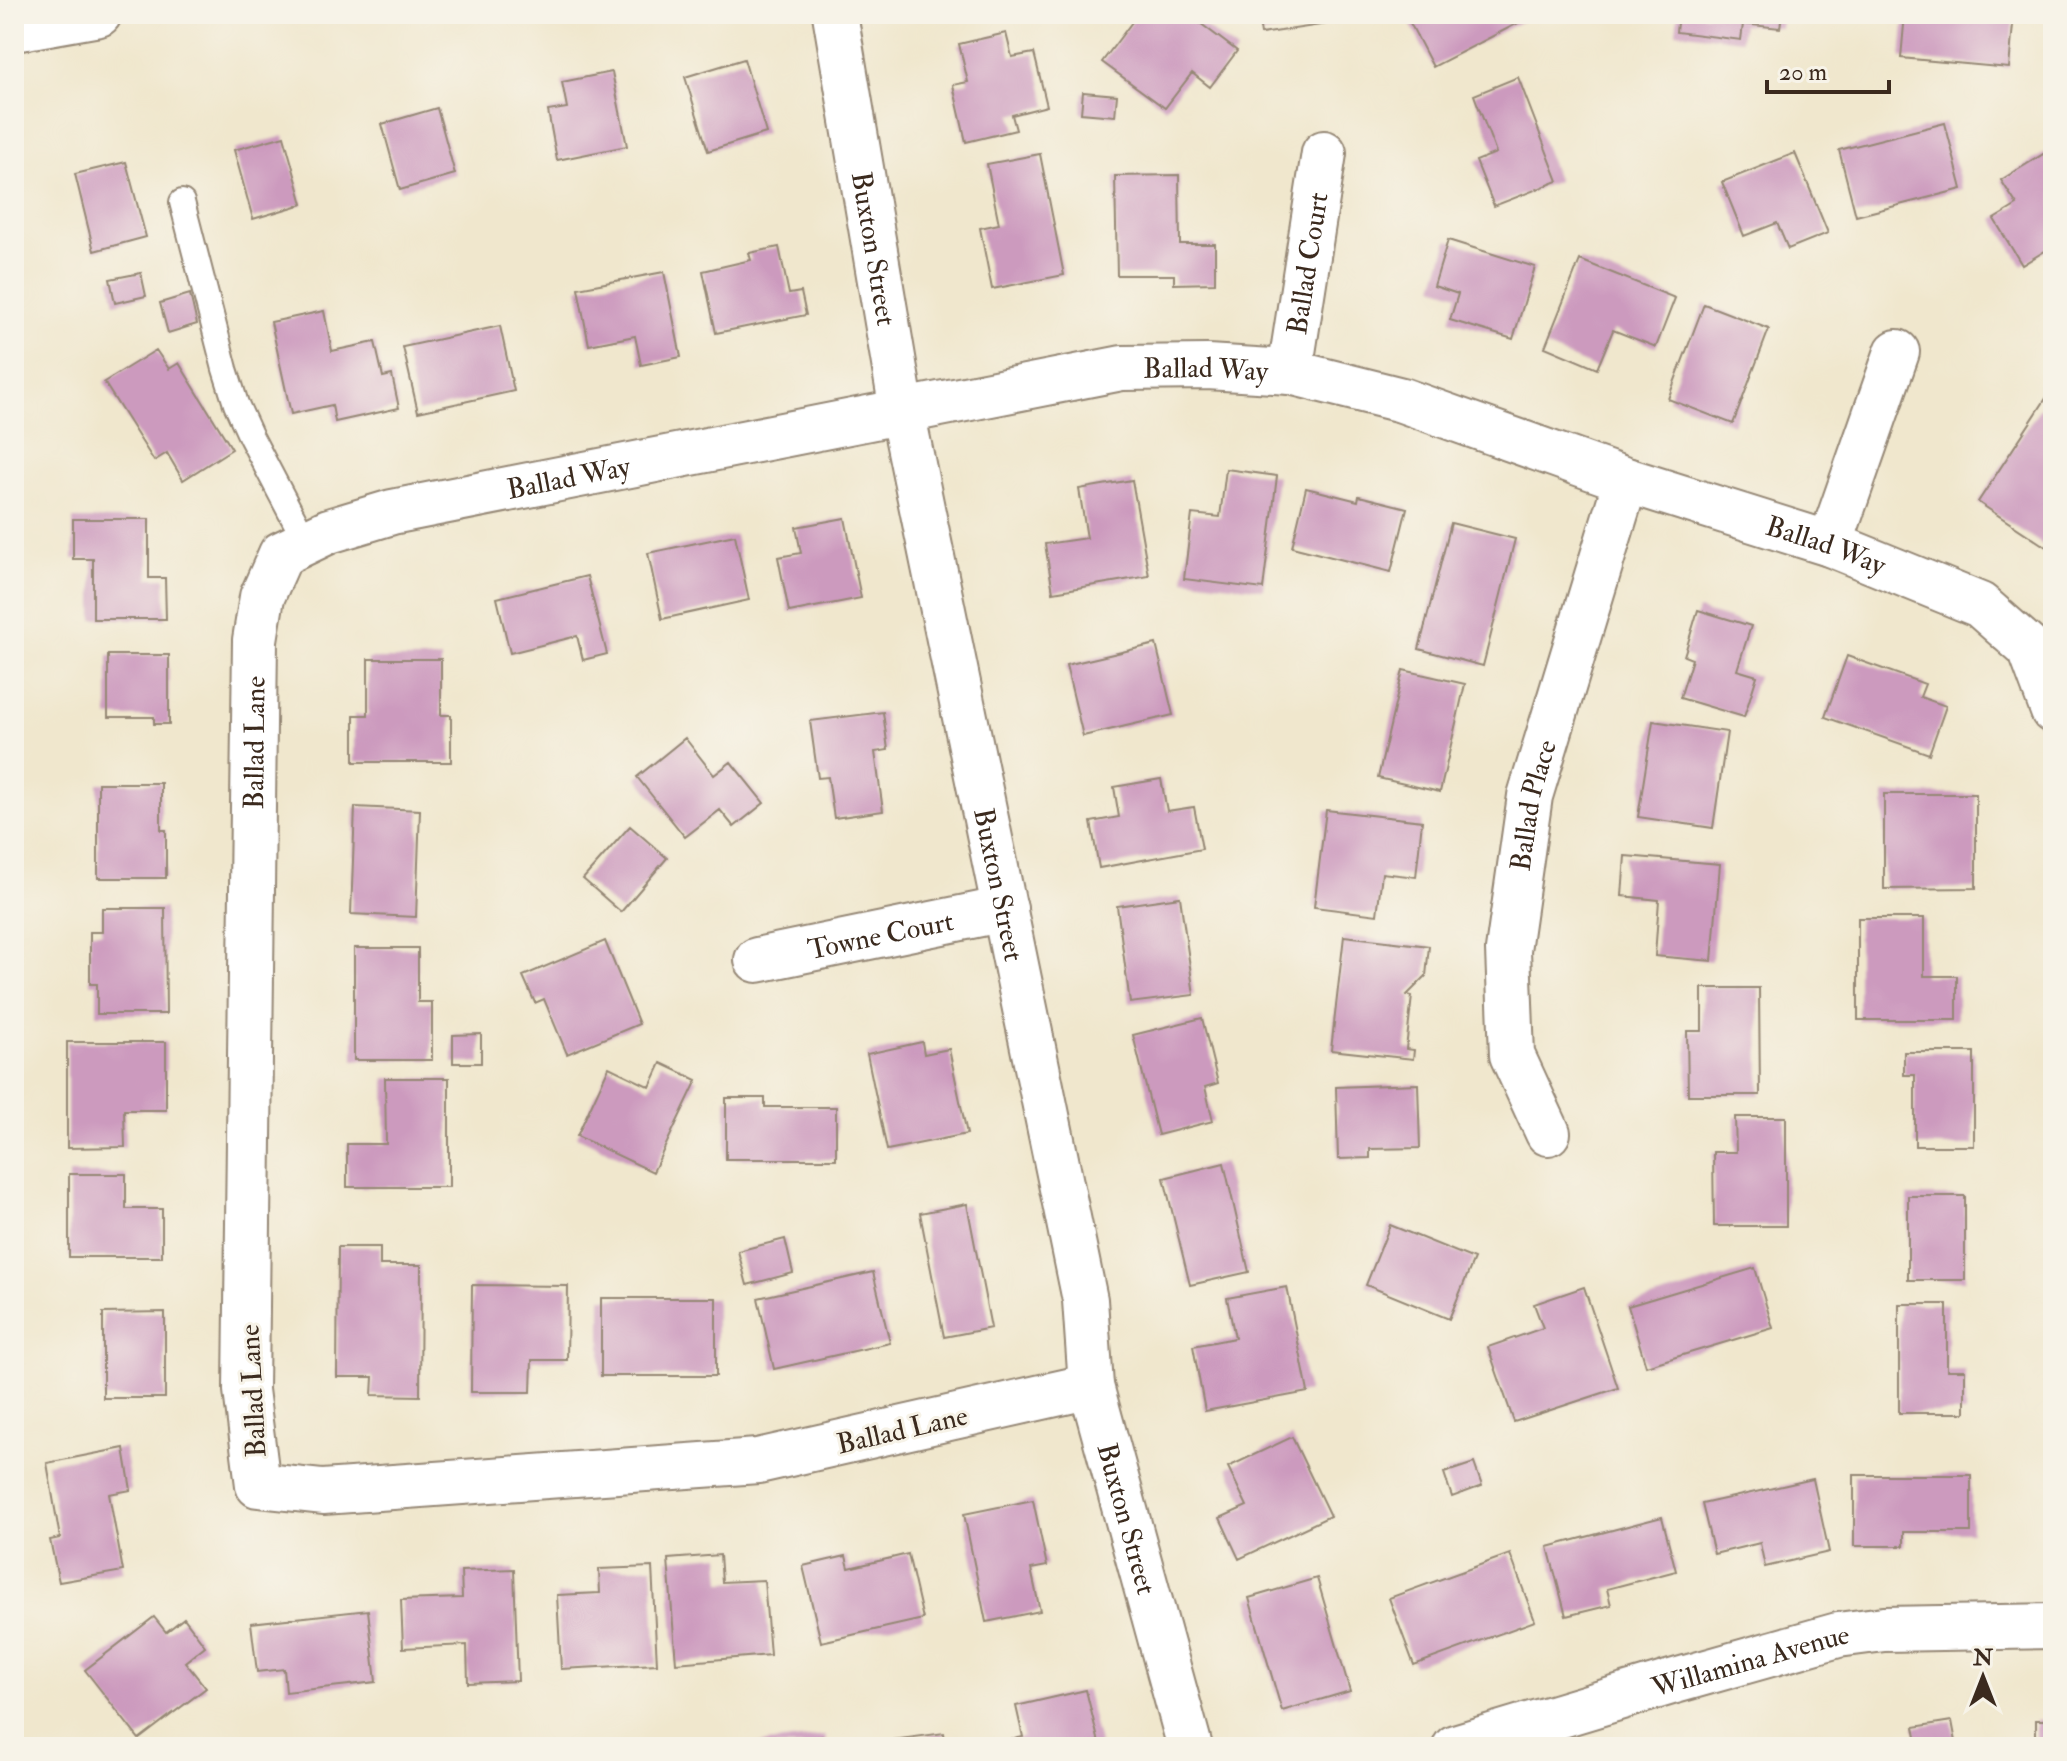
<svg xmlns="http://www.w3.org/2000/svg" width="2067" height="1761" font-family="'IM FELL Double Pica',serif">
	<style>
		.building { fill: #cc9abe }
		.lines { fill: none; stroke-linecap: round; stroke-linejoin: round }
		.lane-casing { stroke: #968876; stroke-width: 28 }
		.street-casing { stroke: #968876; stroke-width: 48 }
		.secondary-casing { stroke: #968876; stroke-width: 48 }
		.lane { stroke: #fff; stroke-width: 24 }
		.street { stroke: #fff; stroke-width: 44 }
		.secondary { stroke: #fff; stroke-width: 44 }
		.labels { text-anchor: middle; stroke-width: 6; stroke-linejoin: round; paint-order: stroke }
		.street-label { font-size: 28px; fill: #3b2a1e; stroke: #f7f3e8 }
	</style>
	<rect width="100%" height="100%" fill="#f7f3e8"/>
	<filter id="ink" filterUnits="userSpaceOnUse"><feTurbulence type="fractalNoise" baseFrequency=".0125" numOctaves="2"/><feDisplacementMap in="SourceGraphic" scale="16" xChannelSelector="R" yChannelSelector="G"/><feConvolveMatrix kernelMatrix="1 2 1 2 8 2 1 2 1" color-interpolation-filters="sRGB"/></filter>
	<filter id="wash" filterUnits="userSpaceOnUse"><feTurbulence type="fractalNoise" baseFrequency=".006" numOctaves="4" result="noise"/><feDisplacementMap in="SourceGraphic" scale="32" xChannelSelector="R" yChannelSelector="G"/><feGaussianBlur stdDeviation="1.8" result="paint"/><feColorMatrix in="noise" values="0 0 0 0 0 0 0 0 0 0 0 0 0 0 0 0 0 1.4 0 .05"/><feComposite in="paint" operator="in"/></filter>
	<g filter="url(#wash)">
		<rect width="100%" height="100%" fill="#f0e7cd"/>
		<g id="blocks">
			<path class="building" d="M 1121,14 L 1188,14 L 1237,51 L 1210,87 L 1192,73 L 1165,108 L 1102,62 L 1132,22 Z
				M 1258,14 L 1354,14 L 1354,20 L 1261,34 Z
				M 1421,14 L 1524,14 L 1526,19 L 1433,67 L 1409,21 Z
				M 1678,14 L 1782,14 L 1780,28 L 1743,24 L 1741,40 L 1676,32 Z
				M 1905,14 L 2014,14 L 2009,68 L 1901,58 Z
				M 1006,33 L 1012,57 L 1034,53 L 1047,106 L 1012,115 L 1016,130 L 966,142 L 953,85 L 968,82 L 959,44 Z
				M 744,59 L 766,133 L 708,151 L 685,77 Z
				M 612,72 L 627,146 L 557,160 L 548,111 L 567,108 L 562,82 Z
				M 1518,77 L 1558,181 L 1494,206 L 1476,161 L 1496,153 L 1474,95 Z
				M 1083,92 L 1117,95 L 1115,116 L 1081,113 Z
				M 437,108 L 455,174 L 400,190 L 382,124 Z
				M 1945,123 L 1962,189 L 1856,216 L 1839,150 Z
				M 284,136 L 303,204 L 253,219 L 234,150 Z
				M 2053,148 L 2053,246 L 2022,265 L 1994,219 L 2017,205 L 2001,180 Z
				M 1795,153 L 1828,233 L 1788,249 L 1777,223 L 1744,236 L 1722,182 Z
				M 1040,154 L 1064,275 L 992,289 L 980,228 L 999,224 L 987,164 Z
				M 126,162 L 146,237 L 94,251 L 75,174 Z
				M 1179,175 L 1180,244 L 1215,244 L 1215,283 L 1174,284 L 1174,275 L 1117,275 L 1115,176 Z
				M 1448,240 L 1535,267 L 1513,339 L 1450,320 L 1458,294 L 1434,286 Z
				M 779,247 L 789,294 L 801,292 L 806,315 L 716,333 L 703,271 L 751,260 L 749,253 Z
				M 1580,260 L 1675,298 L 1656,347 L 1613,330 L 1597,369 L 1545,347 Z
				M 664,272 L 681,357 L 641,365 L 635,336 L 589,345 L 578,288 Z
				M 141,273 L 146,296 L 115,303 L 110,279 Z
				M 190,294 L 197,324 L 168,333 L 160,303 Z
				M 1704,304 L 1769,329 L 1733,424 L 1668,399 Z
				M 324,311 L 332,351 L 375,342 L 383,377 L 392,375 L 399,408 L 335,422 L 332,405 L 291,414 L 271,322 Z
				M 500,326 L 514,391 L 418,412 L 403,347 Z
				M 156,350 L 169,369 L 179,363 L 232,449 L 183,480 L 167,453 L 154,461 L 104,382 Z
				M 2047,397 L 2053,401 L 2053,537 L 2046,547 L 1978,502 Z
				M 1226,469 L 1277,476 L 1263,589 L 1184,579 L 1192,514 L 1220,517 Z
				M 1132,480 L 1149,576 L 1053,592 L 1045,544 L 1087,538 L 1079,489 Z
				M 1306,488 L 1358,501 L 1359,496 L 1407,508 L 1391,572 L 1292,547 Z
				M 845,518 L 861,598 L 789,612 L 778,557 L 801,553 L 796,527 Z
				M 73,519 L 149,519 L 149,578 L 165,578 L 166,619 L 93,619 L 93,559 L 73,559 Z
				M 1451,523 L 1515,539 L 1483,666 L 1419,649 Z
				M 735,535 L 749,600 L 662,619 L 648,553 Z
				M 587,576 L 607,654 L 583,660 L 577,636 L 510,653 L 497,598 Z
				M 1698,610 L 1751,626 L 1737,670 L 1757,676 L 1744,717 L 1680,698 L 1692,659 L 1684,656 Z
				M 1156,644 L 1173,715 L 1083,736 L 1066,665 Z
				M 108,655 L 169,655 L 169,724 L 154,724 L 154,717 L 108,717 Z
				M 1847,656 L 1925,684 L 1920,697 L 1946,706 L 1929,754 L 1825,717 Z
				M 368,659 L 441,659 L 441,715 L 451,715 L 451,762 L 354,762 L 354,715 L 368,715 Z
				M 1403,670 L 1465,684 L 1440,792 L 1378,778 Z
				M 883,712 L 888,750 L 875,752 L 883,811 L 834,818 L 828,777 L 818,778 L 810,721 Z
				M 1653,721 L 1727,732 L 1713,828 L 1638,817 Z
				M 685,738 L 714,775 L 731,762 L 764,803 L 734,827 L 720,810 L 685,837 L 637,777 Z
				M 1161,779 L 1167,811 L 1194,807 L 1202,849 L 1099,868 L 1091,822 L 1119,817 L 1114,787 Z
				M 98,783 L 161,783 L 161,830 L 166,830 L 166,878 L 98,878 Z
				M 1884,794 L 1976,794 L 1976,888 L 1884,889 Z
				M 355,807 L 420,810 L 416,917 L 351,914 Z
				M 1326,810 L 1422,821 L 1416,877 L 1382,873 L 1377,915 L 1314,907 Z
				M 630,826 L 667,858 L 621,912 L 583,879 Z
				M 1625,856 L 1720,864 L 1712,961 L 1655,956 L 1659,900 L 1622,896 Z
				M 1180,897 L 1194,995 L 1130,1003 L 1117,906 Z
				M 102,908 L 165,908 L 166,1014 L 97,1014 L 97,984 L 90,984 L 90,932 L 102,932 Z
				M 1858,918 L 1924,918 L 1924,976 L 1957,976 L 1957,1020 L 1858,1020 Z
				M 1344,936 L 1429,946 L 1426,976 L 1407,995 L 1412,996 L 1406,1049 L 1414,1050 L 1413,1059 L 1331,1050 Z
				M 605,941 L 639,1024 L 567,1054 L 544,999 L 535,1003 L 523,976 Z
				M 354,948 L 418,948 L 418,1002 L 432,1002 L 432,1060 L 354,1060 Z
				M 1702,988 L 1759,988 L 1760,1095 L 1688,1095 L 1687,1031 L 1702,1031 Z
				M 1202,1018 L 1218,1083 L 1205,1087 L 1213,1121 L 1158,1135 L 1133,1035 Z
				M 481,1034 L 481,1063 L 453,1063 L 453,1035 Z
				M 67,1042 L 166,1042 L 166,1110 L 124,1110 L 125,1147 L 67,1148 Z
				M 922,1042 L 924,1054 L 949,1049 L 967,1134 L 887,1150 L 867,1054 Z
				M 1904,1052 L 1974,1052 L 1974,1146 L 1915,1146 L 1915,1075 L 1904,1075 Z
				M 661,1063 L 697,1080 L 653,1172 L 577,1136 L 609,1067 L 650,1087 Z
				M 385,1078 L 449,1078 L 449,1187 L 347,1187 L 347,1144 L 386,1144 Z
				M 1418,1084 L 1420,1148 L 1370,1149 L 1370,1158 L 1338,1159 L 1336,1087 Z
				M 726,1098 L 765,1098 L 765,1107 L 836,1107 L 836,1159 L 726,1159 Z
				M 1735,1117 L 1786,1117 L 1786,1226 L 1714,1226 L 1713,1152 L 1736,1152 Z
				M 1224,1163 L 1249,1272 L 1190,1285 L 1164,1178 Z
				M 69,1174 L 126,1174 L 126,1209 L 162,1209 L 162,1257 L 69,1257 Z
				M 1908,1196 L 1965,1196 L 1965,1280 L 1908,1280 Z
				M 967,1204 L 991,1328 L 944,1337 L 920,1213 Z
				M 1390,1225 L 1474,1259 L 1449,1319 L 1366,1285 Z
				M 785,1239 L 793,1273 L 747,1285 L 738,1251 Z
				M 338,1247 L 380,1247 L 380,1265 L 421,1265 L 420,1396 L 372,1395 L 373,1377 L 337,1377 Z
				M 1755,1268 L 1773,1328 L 1646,1366 L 1628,1306 Z
				M 873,1272 L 890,1343 L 774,1369 L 758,1298 Z
				M 472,1285 L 568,1286 L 567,1360 L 532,1360 L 531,1392 L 471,1392 Z
				M 1287,1287 L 1308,1392 L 1205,1411 L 1193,1346 L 1235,1338 L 1227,1298 Z
				M 1584,1287 L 1618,1388 L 1514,1422 L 1488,1347 L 1543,1328 L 1534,1304 Z
				M 601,1298 L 716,1298 L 716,1376 L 601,1376 Z
				M 1899,1304 L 1947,1304 L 1947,1370 L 1965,1370 L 1965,1413 L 1899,1413 Z
				M 165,1312 L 165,1398 L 103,1398 L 103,1313 Z
				M 1292,1437 L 1330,1516 L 1239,1559 L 1220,1518 L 1247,1506 L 1228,1467 Z
				M 124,1448 L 131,1490 L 109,1494 L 123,1571 L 59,1582 L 50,1540 L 60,1538 L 47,1463 Z
				M 1474,1463 L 1482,1486 L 1452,1497 L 1444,1473 Z
				M 1854,1475 L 1971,1475 L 1971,1532 L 1904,1532 L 1904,1546 L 1854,1546 Z
				M 1813,1479 L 1829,1552 L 1765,1567 L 1760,1543 L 1714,1554 L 1702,1504 Z
				M 1033,1500 L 1047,1566 L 1031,1569 L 1040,1611 L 986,1622 L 964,1514 Z
				M 1662,1517 L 1676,1571 L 1607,1589 L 1611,1605 L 1566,1616 L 1548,1547 Z
				M 908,1554 L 923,1619 L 821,1642 L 803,1566 L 846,1556 L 849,1568 Z
				M 1510,1554 L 1535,1621 L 1414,1665 L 1389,1598 Z
				M 720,1555 L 722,1582 L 764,1580 L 770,1655 L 676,1663 L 668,1559 Z
				M 652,1567 L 657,1664 L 561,1669 L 557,1595 L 600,1593 L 599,1569 Z
				M 514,1569 L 518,1681 L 468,1683 L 467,1645 L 403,1648 L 401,1600 L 462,1598 L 461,1571 Z
				M 1317,1578 L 1350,1691 L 1282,1711 L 1249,1598 Z
				M 368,1610 L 376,1682 L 286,1692 L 284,1669 L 257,1672 L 251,1623 Z
				M 154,1617 L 166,1632 L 184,1618 L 205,1646 L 185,1662 L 206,1688 L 139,1739 L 85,1670 Z
				M 1086,1690 L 1100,1747 L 1002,1747 L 1001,1742 L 1023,1737 L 1016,1706 Z
				M 2036,1720 L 2053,1720 L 2053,1747 L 2036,1747 Z
				M 1952,1721 L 1957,1747 L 1918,1747 L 1914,1727 Z
				M 944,1733 L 946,1747 L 862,1747 L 862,1744 Z
				M 825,1736 L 827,1747 L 751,1747 L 751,1745 Z"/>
		</g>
	</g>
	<g filter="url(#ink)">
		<use href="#blocks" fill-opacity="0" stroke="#968876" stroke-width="2"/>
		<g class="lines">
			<defs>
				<path id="lane" d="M 182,202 L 225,369 L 236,404 L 251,437 L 306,542"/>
				<g id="street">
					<path id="s1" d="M 835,14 L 902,411 L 1085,1300 L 1091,1386 L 1190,1747"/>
					<path id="s2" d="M 1290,372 L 1324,153"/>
					<path d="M 1830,544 L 1897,352"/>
					<path id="s3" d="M 757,960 L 1005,909"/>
					<path id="s4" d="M 1548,1133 L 1512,1055 L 1508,950 L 1530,796 L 1626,480"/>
					<path id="s5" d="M 1091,1386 L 758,1461 L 323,1492 L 258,1485 L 246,1390 L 255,640 L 262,597 L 281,554 L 329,531 L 392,512 L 1122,368 L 1207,367 L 1290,372 L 1402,400 L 1626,480 L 1830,544 L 1980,605 L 2030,649 L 2053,711"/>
					<path id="s6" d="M 1455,1747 L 1668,1683 L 1838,1635 L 1884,1629 L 2053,1626"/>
				</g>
				<path id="secondary" d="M 14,29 L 99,14"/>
			</defs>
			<use href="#lane" class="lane-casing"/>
			<use href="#street" class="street-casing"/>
			<use href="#secondary" class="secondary-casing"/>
			<use href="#lane" class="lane"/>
			<use href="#street" class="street"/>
			<use href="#secondary" class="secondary"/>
		</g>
	</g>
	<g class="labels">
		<g class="street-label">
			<text dy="10" stroke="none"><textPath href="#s1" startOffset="238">Buxton Street</textPath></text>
			<text dy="10" stroke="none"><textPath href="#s2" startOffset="110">Ballad Court</textPath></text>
			<text dy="10" stroke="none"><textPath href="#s5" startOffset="2726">Ballad Way</textPath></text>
			<text dy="10" stroke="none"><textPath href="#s5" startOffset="2078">Ballad Way</textPath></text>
			<text dy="10" stroke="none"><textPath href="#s5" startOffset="3374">Ballad Way</textPath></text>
			<text dy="10" stroke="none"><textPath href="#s5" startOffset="1586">Ballad Lane</textPath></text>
			<text dy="10" stroke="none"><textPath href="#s4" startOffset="338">Ballad Place</textPath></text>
			<text dy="10" stroke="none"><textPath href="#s1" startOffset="886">Buxton Street</textPath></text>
			<text dy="10" stroke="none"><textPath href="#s3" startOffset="126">Towne Court</textPath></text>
			<text transform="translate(252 1391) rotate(-93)" y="10">Ballad Lane</text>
			<text transform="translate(902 1429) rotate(-13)" y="10">Ballad Lane</text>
			<text dy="10" stroke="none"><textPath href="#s1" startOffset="1534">Buxton Street</textPath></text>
			<text dy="10" stroke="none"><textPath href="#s6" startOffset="308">Willamina Avenue</textPath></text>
		</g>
	</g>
	<rect width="2067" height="1761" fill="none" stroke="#f7f3e8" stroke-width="48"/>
	<g transform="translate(1983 1677)" stroke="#f7f3e8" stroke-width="6" paint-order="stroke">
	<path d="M0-6L14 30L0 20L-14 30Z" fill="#3b2a1e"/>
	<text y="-12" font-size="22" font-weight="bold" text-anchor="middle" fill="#3b2a1e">N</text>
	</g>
	<path d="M1767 80v12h122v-12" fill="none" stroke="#3b2a1e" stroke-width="4"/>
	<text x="1779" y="80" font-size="24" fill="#3b2a1e" stroke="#f7f3e8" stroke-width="6" paint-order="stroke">20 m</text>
</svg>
